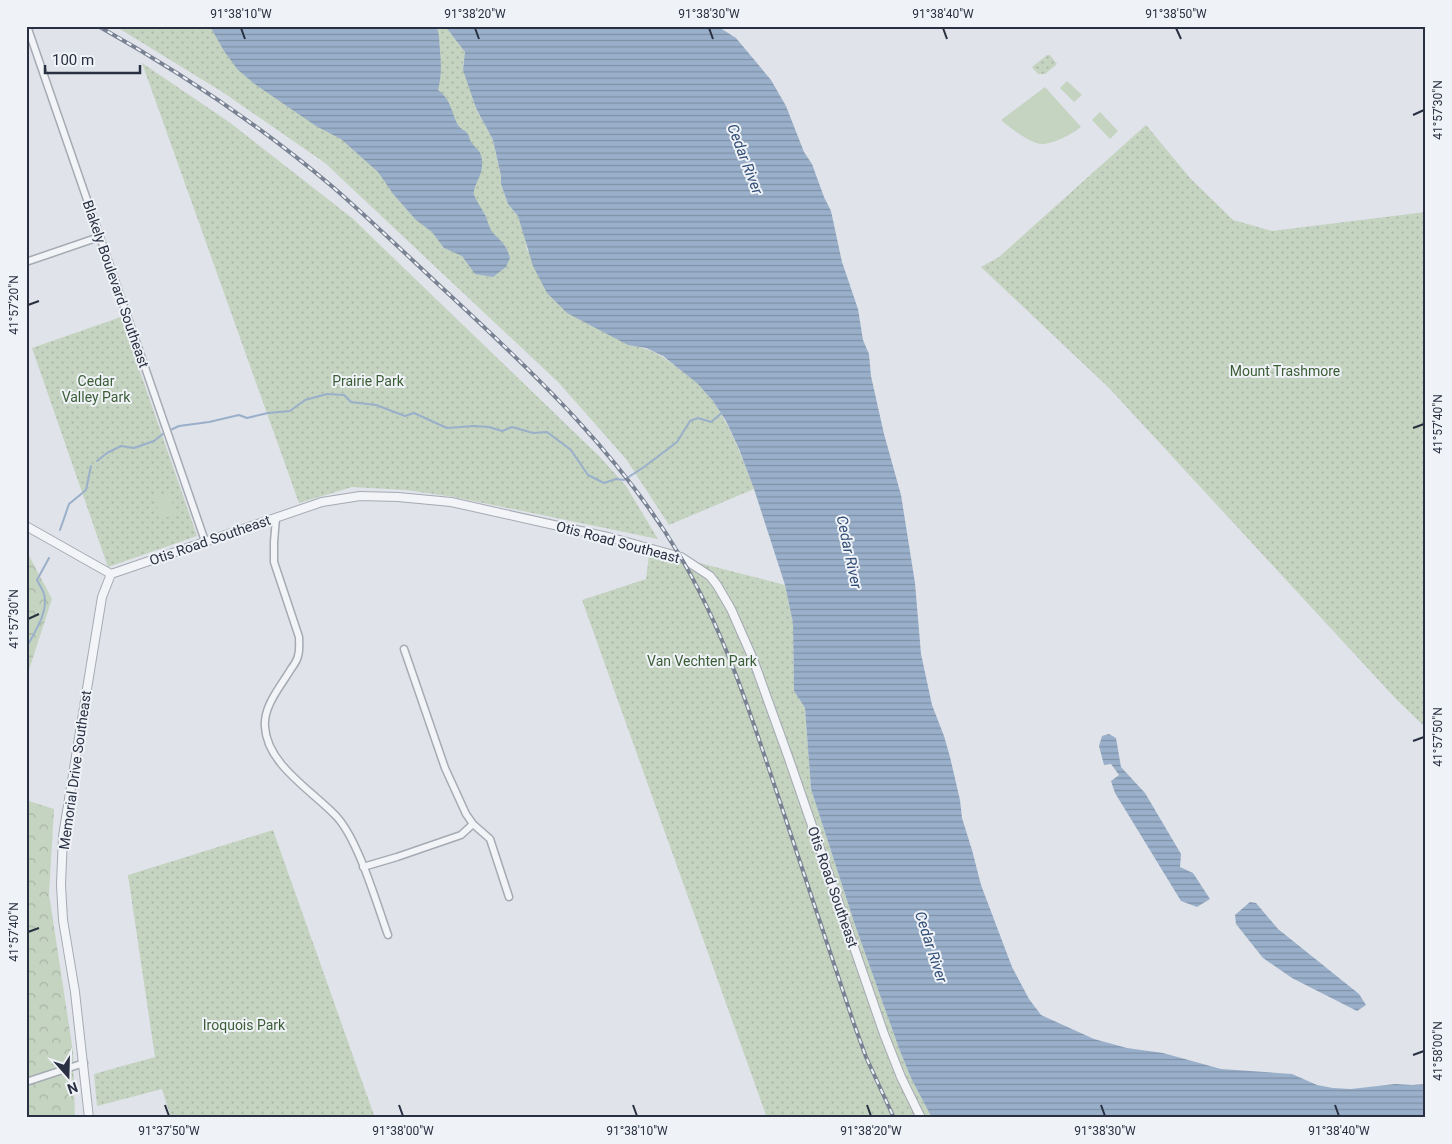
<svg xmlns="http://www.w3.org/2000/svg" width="1452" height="1144" font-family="Roboto,sans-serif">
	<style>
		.grass { fill: url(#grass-dots) }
		.forest { fill: url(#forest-crowns) }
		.garden { fill: #c5d3c1 }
		.water { fill: url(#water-rules) }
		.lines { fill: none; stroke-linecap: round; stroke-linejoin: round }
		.stream { stroke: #9ab0ca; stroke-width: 2 }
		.minor-casing { stroke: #a5aab3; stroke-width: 9 }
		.tertiary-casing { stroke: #a5aab3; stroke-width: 10 }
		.minor { stroke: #f3f4f7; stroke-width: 6 }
		.tertiary { stroke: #f3f4f7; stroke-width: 8 }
		.rail-casing { stroke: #798293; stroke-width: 4 }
		.rail { stroke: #eff2f7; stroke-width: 2; stroke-dasharray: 5.5; stroke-linecap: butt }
		.ticks { fill: none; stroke: #283041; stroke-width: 2 }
		.labels { text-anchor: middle; stroke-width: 4; stroke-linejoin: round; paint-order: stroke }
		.street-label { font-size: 14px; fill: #283041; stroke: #eff2f7 }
		.park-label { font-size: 14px; fill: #3b5d35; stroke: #eff2f7 }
		.water-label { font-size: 15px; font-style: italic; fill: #314e76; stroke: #eff2f7 }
		.neatline { fill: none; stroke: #283041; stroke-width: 2 }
		.ticks-label { font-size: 12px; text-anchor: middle; fill: #283041 }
	</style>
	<defs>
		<pattern id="grass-dots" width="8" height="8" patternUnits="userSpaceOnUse" patternTransform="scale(1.25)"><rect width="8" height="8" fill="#c5d3c1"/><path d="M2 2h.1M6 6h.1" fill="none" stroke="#a9b5a7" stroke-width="1.8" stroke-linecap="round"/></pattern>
		<pattern id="forest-crowns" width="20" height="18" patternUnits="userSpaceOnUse" patternTransform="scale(1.25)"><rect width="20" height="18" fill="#c5d3c1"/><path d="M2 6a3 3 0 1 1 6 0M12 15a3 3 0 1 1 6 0" fill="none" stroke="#a9b5a7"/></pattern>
		<pattern id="water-rules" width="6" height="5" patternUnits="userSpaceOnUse" patternTransform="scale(1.25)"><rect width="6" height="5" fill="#9ab0ca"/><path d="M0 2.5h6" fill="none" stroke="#7e90a6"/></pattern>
	</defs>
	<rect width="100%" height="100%" fill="#e0e3e9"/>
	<path class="grass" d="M 115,26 L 445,26 L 466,53 L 463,64 L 469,85 L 476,108 L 493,140 L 501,176 L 501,184 L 508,204 L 518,216 L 524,232 L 527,250 L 628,345 C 654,349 662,356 682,371 C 687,376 694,380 700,385 C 727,415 740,452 754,489 L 669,525 L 626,459 L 559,383 L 325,163 L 224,93 Z
		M 1047,55 L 1050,55 L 1057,64 L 1045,74 L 1038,74 L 1032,67 Z
		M 142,63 L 229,122 L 352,218 L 600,457 L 626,486 L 658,539 L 454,497 L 406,490 L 352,487 L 299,503 Z
		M 1146,125 L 1190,178 L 1233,220 L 1272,231 L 1426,212 L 1426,728 L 1396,699 L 1109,388 L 981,267 L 999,257 Z
		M 121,317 L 197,536 L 108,567 L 32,348 Z
		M 650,548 L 707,565 L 785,585 L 793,623 L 794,691 L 805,708 L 811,789 L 855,925 L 900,1051 L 911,1078 L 932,1118 L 767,1118 L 582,600 L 646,579 Z
		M 273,830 L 375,1118 L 171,1118 L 162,1089 L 97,1106 L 94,1074 L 155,1057 L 128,875 Z"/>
	<path class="forest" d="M 26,550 L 52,599 L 26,679 Z
		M 26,800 L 54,809 L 49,894 L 73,1052 L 75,1118 L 26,1118 Z"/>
	<path class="garden" d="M 1067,81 L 1082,95 L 1074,102 L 1060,88 Z
		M 1045,87 L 1081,127 C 1072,134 1054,144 1042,144 C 1031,144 1009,127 1001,120 Z
		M 1100,112 L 1118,131 L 1110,139 L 1092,120 Z
		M 169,492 L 176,514 L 161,519 L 154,497 Z"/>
	<path class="water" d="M 210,26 L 436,26 C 440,34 439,41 440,50 C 441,64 442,75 438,90 C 451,99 451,112 458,125 C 460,129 465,130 467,133 C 469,135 469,137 470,140 C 476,151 483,149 482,166 C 482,176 472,188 474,195 C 477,202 482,209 485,215 C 488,221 489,228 493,233 C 501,241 507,246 510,258 L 506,267 L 493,277 L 475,274 L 462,256 L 444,248 L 432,232 L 416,220 L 394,195 L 378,172 L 341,139 L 316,126 L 256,85 L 238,70 L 224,51 Z
		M 445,26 L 717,26 L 736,38 L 771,80 L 786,106 L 804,152 L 812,164 L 824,197 L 831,211 L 842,262 L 858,309 L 863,340 L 869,354 L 871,376 L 884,434 L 901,495 L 915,583 L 921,654 L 932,705 L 944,736 L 950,757 L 960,800 L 962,818 L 972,850 L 981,885 L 1012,967 L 1029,999 L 1041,1015 L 1094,1039 L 1127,1048 L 1163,1053 L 1221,1069 L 1292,1074 L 1317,1085 L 1333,1088 L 1351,1089 L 1395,1084 L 1412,1085 L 1426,1084 L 1426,1118 L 932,1118 L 911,1078 L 900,1051 L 855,925 L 811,789 L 805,708 L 794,691 L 793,623 L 785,585 L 754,489 L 739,449 L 726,421 L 713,401 L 698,384 L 663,356 L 646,348 L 628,345 L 567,313 L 547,293 L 533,266 L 518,216 L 508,204 L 501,184 L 501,176 L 493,140 L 476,108 L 463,70 L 465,52 Z
		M 1109,734 L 1116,738 L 1121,767 L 1145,793 L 1181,854 L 1180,867 L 1193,873 L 1210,899 L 1197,907 L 1181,901 L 1115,793 L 1111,781 L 1119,775 L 1111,764 L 1104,765 L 1099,746 L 1102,736 Z
		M 1250,902 L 1256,903 L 1278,929 L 1359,994 L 1366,1005 L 1357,1011 L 1292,978 L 1263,958 L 1236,924 L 1235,915 Z"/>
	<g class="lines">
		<path class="stream" d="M 97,461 L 107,453 L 121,446 L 134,448 L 154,441 L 164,433 L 179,426 L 209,422 L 239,415 L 247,418 L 268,413 L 290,411 L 305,400 L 327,394 L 344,395 L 351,402 L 376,405 L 405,416 L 414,413 L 447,428 L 474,426 L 489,427 L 502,431 L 512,427 L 533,433 L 547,432 L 571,450 L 588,475 L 604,483 L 616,479 L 624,480 L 644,467 L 677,442 L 690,421 L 698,418 L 711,422 L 723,412
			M 60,530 L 69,504 L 86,490 L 91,466
			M 26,648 C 34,633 49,612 44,594 C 43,590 39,584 37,580 L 49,558"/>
		<defs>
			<path id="minor" d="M 27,26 L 205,541
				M 26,262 L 99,237
				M 276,518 L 274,542 L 274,562 L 299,637 C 299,644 300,650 298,656 C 297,661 294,665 291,669 C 281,686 263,706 265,727 C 267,765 314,792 337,817 C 359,842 376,902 388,935
				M 404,649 L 445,768 L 466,814 L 473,824 L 490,839 L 509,897
				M 363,867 L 397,857 L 461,835 L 473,824
				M 26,1082 L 84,1063"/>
			<path id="tertiary" d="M 26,526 L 111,574 L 322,502 L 360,496 L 398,497 L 451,502 L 612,538 L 681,557 L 710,576 L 717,585 L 731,609 L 753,659 L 789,759 L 884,1034 L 901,1077 L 921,1118
				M 89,1118 L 75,992 L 63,920 L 61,885 L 63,836 L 102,597 L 111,574"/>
		</defs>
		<use href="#minor" class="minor-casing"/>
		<use href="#tertiary" class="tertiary-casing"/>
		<use href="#minor" class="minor"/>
		<use href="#tertiary" class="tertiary"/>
		<defs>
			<path id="rail" d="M 98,26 C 182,73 261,126 334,188 C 375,224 414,262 453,298 C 538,377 621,456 680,556 C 723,629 749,709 776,790 C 802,868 828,946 854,1024 L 866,1057 L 894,1118"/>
		</defs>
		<use href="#rail" class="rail-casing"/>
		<use href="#rail" class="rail"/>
	</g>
	<path class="ticks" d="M 241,28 L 245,39M 475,28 L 479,39M 709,28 L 713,39M 943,28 L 947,39M 1176,28 L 1181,39M 1413,115 L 1424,110M 28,305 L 39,301M 1413,428 L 1424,424M 28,619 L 39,614M 1413,741 L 1424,737M 28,932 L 39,928M 1413,1055 L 1424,1051M 165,1105 L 169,1116M 399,1105 L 403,1116M 633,1105 L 637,1116M 867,1105 L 871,1116M 1101,1105 L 1105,1116M 1335,1105 L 1339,1116"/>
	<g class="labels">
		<g class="street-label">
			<text transform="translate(116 284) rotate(71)" y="5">Blakely Boulevard Southeast</text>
			<text transform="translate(210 540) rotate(-19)" y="5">Otis Road Southeast</text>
			<text transform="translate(618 542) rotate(15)" y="5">Otis Road Southeast</text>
			<text transform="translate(75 770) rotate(-82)" y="5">Memorial Drive Southeast</text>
			<text transform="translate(833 887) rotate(71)" y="5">Otis Road Southeast</text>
		</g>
		<g class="park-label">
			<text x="1285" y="376">Mount Trashmore</text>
			<text x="96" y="386">Cedar<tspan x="96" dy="16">Valley Park</tspan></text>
			<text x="368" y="386">Prairie Park</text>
			<text x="702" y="666">Van Vechten Park</text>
			<text x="244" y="1030">Iroquois Park</text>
		</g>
		<g class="water-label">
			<text transform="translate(745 159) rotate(69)" y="5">Cedar River</text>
			<text transform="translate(849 552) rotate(78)" y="5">Cedar River</text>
			<text transform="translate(931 947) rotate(72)" y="5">Cedar River</text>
		</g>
	</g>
	<rect width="1452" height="1144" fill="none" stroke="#eff2f7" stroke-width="55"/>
	<g transform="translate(68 1076) rotate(160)" stroke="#eff2f7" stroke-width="4" paint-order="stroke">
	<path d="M0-4L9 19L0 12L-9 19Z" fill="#283041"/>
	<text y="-8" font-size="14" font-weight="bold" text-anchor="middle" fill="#283041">N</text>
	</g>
	<path d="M45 65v8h95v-8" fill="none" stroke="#283041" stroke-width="2.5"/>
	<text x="52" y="65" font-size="15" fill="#283041" stroke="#eff2f7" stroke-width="4" paint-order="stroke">100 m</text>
	<rect x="28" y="28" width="1396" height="1088" class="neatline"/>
	<g class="ticks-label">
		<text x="241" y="18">91°38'10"W</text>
		<text x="475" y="18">91°38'20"W</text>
		<text x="709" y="18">91°38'30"W</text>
		<text x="943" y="18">91°38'40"W</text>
		<text x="1176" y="18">91°38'50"W</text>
		<text transform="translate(1438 110) rotate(-90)" y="4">41°57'30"N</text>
		<text transform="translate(14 305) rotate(-90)" y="4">41°57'20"N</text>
		<text transform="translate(1438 424) rotate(-90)" y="4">41°57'40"N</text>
		<text transform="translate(14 619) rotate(-90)" y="4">41°57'30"N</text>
		<text transform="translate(1438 737) rotate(-90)" y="4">41°57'50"N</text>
		<text transform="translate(14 932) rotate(-90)" y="4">41°57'40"N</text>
		<text transform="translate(1438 1051) rotate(-90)" y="4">41°58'00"N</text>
		<text x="169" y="1135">91°37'50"W</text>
		<text x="403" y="1135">91°38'00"W</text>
		<text x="637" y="1135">91°38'10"W</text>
		<text x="871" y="1135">91°38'20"W</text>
		<text x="1105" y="1135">91°38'30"W</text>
		<text x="1339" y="1135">91°38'40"W</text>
	</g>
</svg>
